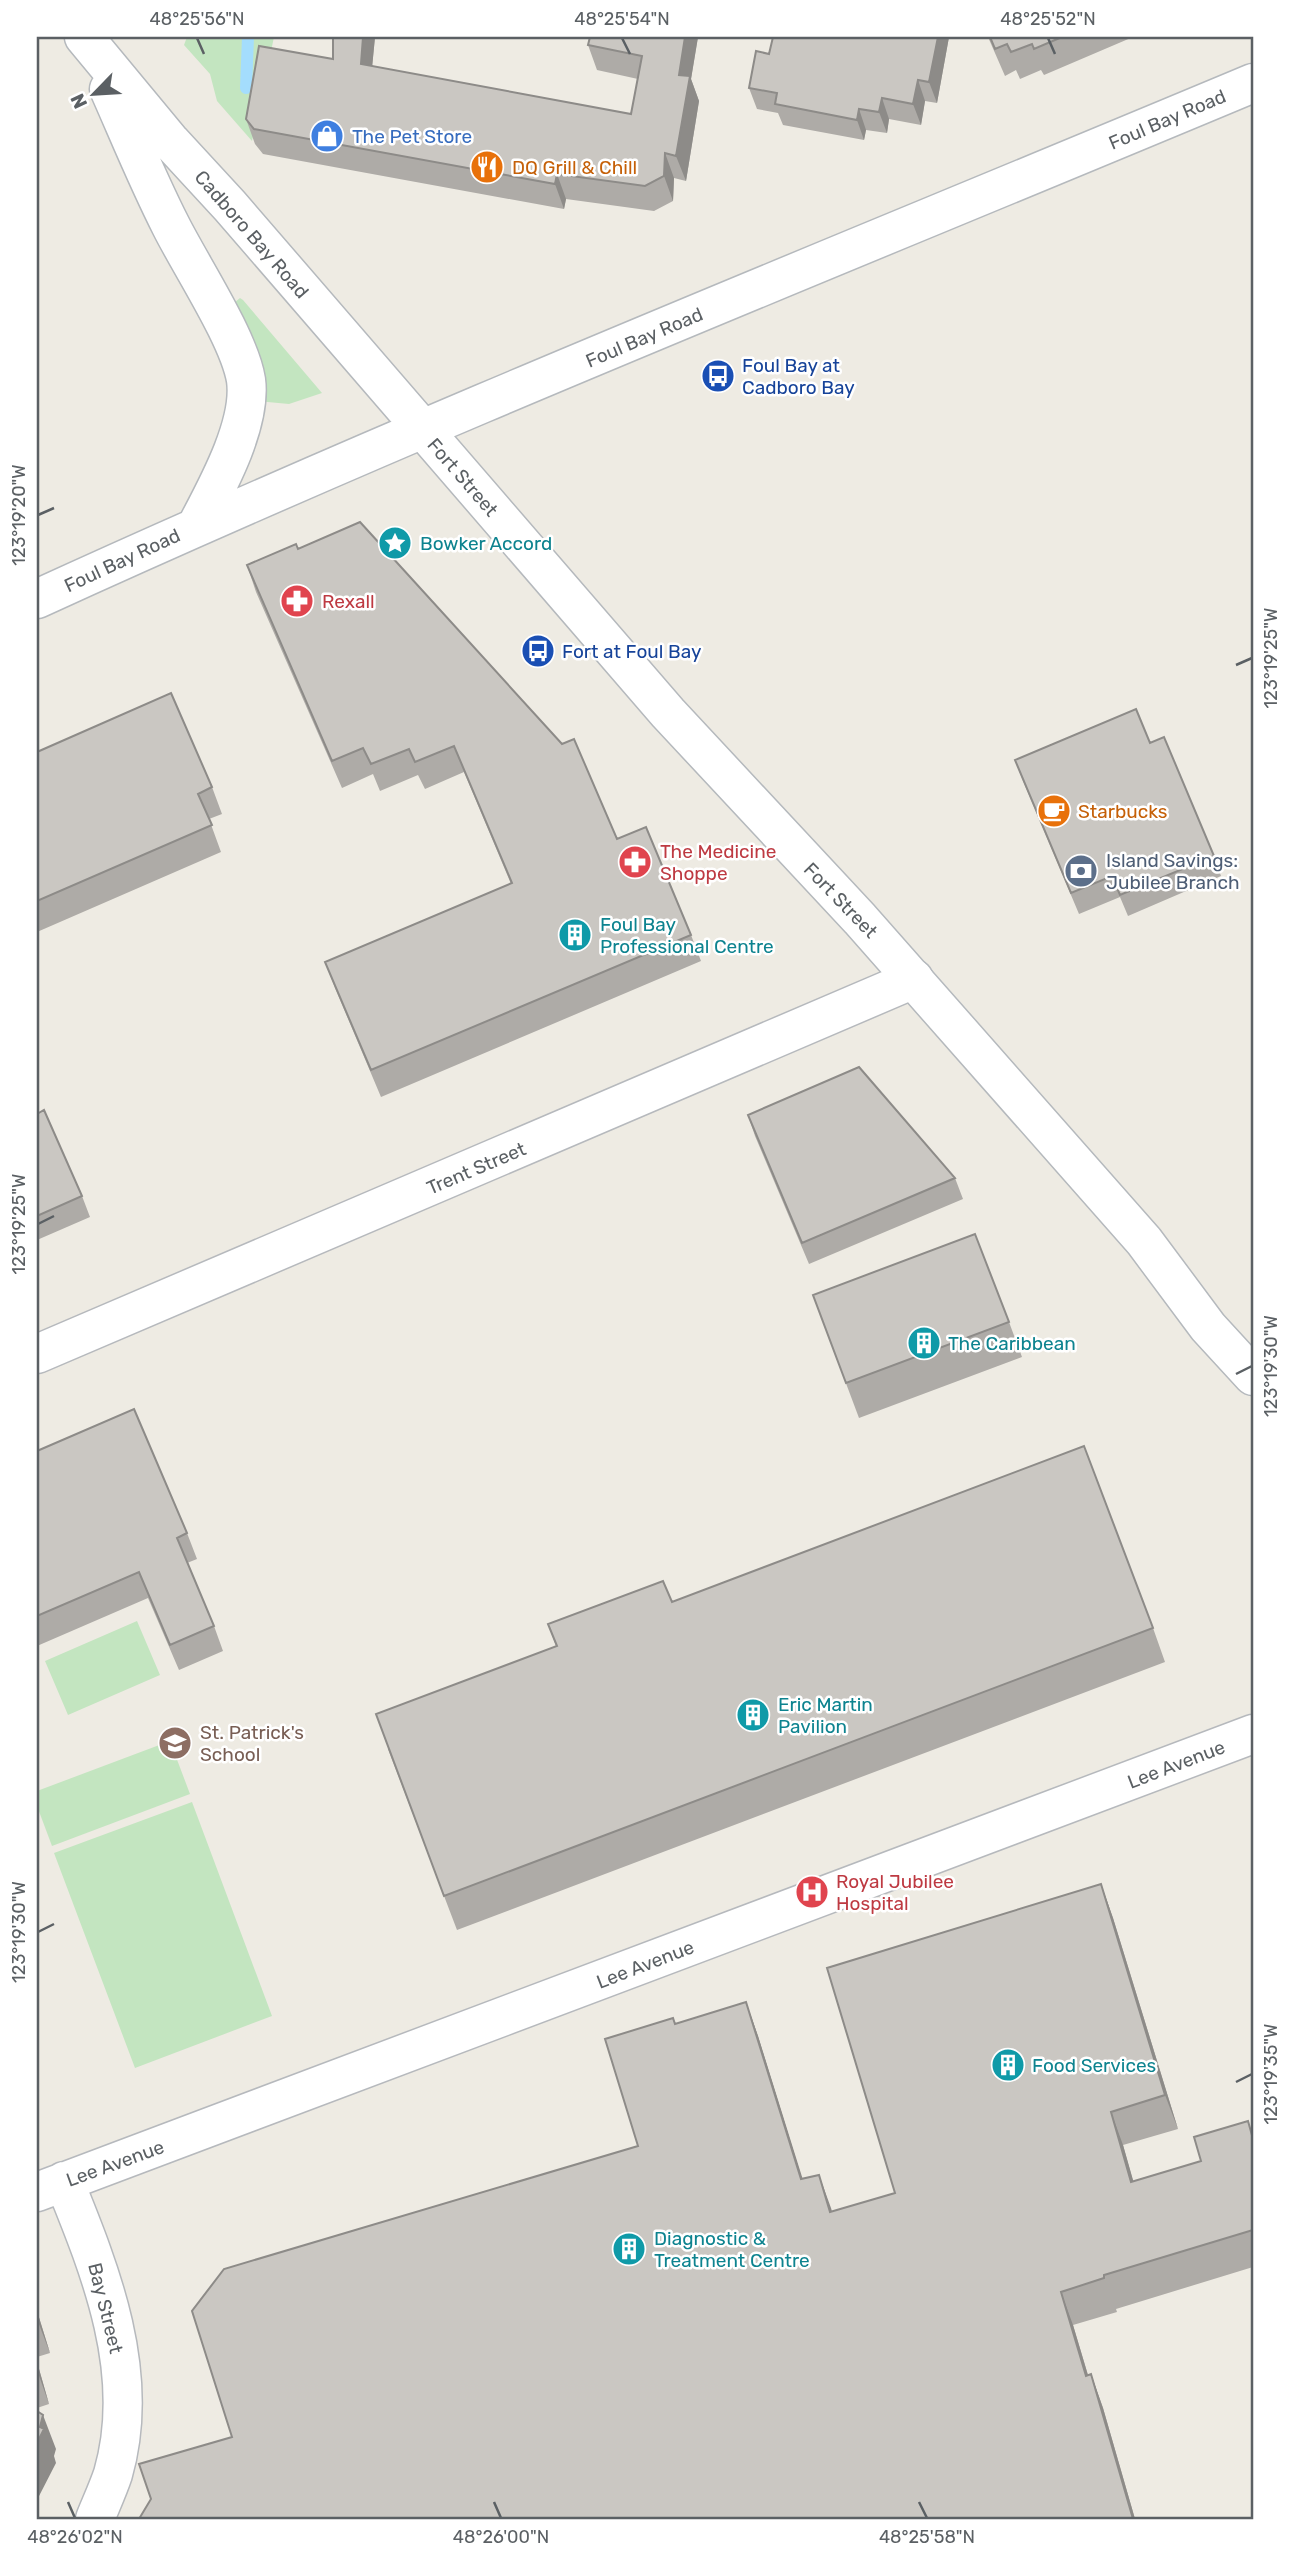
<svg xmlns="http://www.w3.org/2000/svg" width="1290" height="2556" font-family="Rubik,sans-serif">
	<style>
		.green { fill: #c3e5c0 }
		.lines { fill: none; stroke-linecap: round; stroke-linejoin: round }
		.stream { stroke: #a4ddfd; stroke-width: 12 }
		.minor-casing { stroke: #b6b9bd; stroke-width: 41 }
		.secondary-casing { stroke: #b5b9bd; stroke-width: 41 }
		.minor { stroke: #fff; stroke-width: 38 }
		.secondary { stroke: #fff; stroke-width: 38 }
		.wall { fill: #aeaba7 }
		.shaded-wall { fill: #8d8b88 }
		.building { fill: #cac7c2; stroke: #8d8b88; stroke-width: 2 }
		.ticks { fill: none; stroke: #5b6064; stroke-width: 2.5 }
		.labels { text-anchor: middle; stroke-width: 5; stroke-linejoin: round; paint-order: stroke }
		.street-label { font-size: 19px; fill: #5b6064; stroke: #fff }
		.shop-label { font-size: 19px; fill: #366cbe; stroke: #fff; text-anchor: start }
		.food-label { font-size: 19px; fill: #c56008; stroke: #fff; text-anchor: start }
		.transit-label { font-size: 19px; fill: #164399; stroke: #fff; text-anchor: start }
		.culture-label { font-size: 19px; fill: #0d838f; stroke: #fff; text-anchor: start }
		.health-label { font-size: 19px; fill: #be3a42; stroke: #fff; text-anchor: start }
		.service-label { font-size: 19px; fill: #4e5e75; stroke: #fff; text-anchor: start }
		.education-label { font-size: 19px; fill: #785e54; stroke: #fff; text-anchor: start }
		.neatline { fill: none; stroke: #5b6064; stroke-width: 2.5 }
		.ticks-label { font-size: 18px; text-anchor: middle; fill: #5b6064 }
	</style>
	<rect width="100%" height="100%" fill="#eeebe3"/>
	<path class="green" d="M 187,37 L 274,37 L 252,141 L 217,101 L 210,74 L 184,45 Z
		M 240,298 L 243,300 L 322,393 L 289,404 L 257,401 L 234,303 Z
		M 137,1621 L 160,1675 L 68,1715 L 45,1661 Z
		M 170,1741 L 190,1794 L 52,1846 L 37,1806 L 37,1791 Z
		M 192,1802 L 272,2016 L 135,2068 L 54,1853 Z"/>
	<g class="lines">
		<path class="stream" d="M 246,88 L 248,37"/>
		<defs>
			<path id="minor" d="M 37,1354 L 914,979
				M 64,2181 C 101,2272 142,2374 113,2474 C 108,2489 101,2504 95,2519
				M 37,2192 L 1253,1734"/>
			<path id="secondary" d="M 84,37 L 171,142 L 230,206 L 668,713 L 860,919 L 1144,1241 L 1208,1327 L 1253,1376
				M 109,89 C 129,134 148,181 171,226 C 191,266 239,338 246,380 C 252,424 217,487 197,525
				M 37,599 C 437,416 847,253 1253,83"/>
		</defs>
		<use href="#minor" class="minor-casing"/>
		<use href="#secondary" class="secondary-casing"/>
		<use href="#minor" class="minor"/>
		<use href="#secondary" class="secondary"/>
	</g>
	<path class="wall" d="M 333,37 L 375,37 L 372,67 L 631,114 L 638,79 L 597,70 L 588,45 L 590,37 L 698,37 L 691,79 L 699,101 L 686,181 L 674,178 L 673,201 L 654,211 L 566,199 L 564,209 L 263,154 L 255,144 L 246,119 L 333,59 Z
		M 773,37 L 949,37 L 937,103 L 925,101 L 921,125 L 889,119 L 887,133 L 866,130 L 864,140 L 783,125 L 778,113 L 757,109 L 749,88 L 769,54 Z
		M 988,37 L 1133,37 L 1044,75 L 1041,70 L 1020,79 L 1016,70 L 1005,76 Z
		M 298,549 L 617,839 L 691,935 L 701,961 L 381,1097 L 335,988 L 325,962 L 511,884 L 464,772 L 425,789 L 418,775 L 380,791 L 373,774 L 342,788 L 256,592 L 247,565 Z
		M 1150,743 L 1214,856 L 1221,876 L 1128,916 L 1120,897 L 1079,914 L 1023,781 L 1015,760 Z
		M 37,752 L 212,787 L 222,814 L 209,819 L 221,852 L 37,932 Z
		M 37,1114 L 82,1196 L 90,1217 L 37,1240 Z
		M 748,1115 L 955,1178 L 963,1199 L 809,1264 L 755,1136 Z
		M 1009,1322 L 1022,1357 L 859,1418 L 826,1330 Z
		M 37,1451 L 187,1533 L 197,1559 L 187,1563 L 214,1626 L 223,1651 L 179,1670 L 148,1598 L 37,1646 Z
		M 672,1602 L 1153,1628 L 1165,1662 L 457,1930 L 388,1749 L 556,1646 L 548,1624 Z
		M 1101,1884 L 1113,1918 L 1178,2129 L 1123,2145 L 1133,2181 L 1201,2161 L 1253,2136 L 1253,2267 L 1116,2309 L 1117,2312 L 1073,2325 L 1088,2375 L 1091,2374 L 1103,2408 L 1135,2519 L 139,2519 L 232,2437 L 638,2146 L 675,2024 L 746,2002 L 758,2036 L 802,2179 L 832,2212 L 895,2193 Z
		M 37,2311 L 50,2353 L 37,2357 Z
		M 37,2362 L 49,2404 L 37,2408 Z"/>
	<path class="shaded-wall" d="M 363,37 L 375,37 L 370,89 L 361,64 Z
		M 685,37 L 698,37 L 691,79 L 699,101 L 686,181 L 676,156 L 679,75 Z
		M 938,37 L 949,37 L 937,103 L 929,82 Z
		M 918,80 L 925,101 L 921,125 L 913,104 Z
		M 882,98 L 889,119 L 887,133 L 879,112 Z
		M 859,109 L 866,130 L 864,140 L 857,120 Z
		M 665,153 L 674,178 L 673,201 L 664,176 Z
		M 557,174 L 566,199 L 564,209 L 555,184 Z
		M 1101,1884 L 1113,1918 L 1178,2129 L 1165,2095 Z
		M 746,2002 L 758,2036 L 813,2212 L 801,2179 Z
		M 1111,2112 L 1123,2145 L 1143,2215 L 1131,2182 Z
		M 819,2175 L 831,2208 L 842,2246 L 830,2212 Z
		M 1061,2292 L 1073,2325 L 1098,2409 L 1086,2376 Z
		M 37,2311 L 50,2353 L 37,2319 Z
		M 37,2362 L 49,2404 L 37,2370 Z
		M 1091,2374 L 1103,2408 L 1135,2519 L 1133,2519 Z
		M 43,2415 L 56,2449 L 54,2456 L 56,2463 L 37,2500 L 37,2443 Z"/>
	<path class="building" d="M 333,37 L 363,37 L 361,64 L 631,114 L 642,56 L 588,45 L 590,37 L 685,37 L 679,75 L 690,76 L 676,156 L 665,153 L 664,176 L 645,186 L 557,174 L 555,184 L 254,129 L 246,119 L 259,46 L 333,59 Z
		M 773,37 L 938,37 L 929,82 L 918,80 L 913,104 L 882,98 L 879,112 L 859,109 L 857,120 L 775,104 L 777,93 L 749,88 L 756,51 L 769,54 Z
		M 990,37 L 1062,37 L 1034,49 L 1032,44 L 1011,52 L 1007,44 L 995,49 Z
		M 360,522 L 562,744 L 574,739 L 617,839 L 646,827 L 691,935 L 371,1070 L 325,962 L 512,883 L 454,746 L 415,762 L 409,749 L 371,764 L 363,748 L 332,761 L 247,565 L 296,544 L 298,549 Z
		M 171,693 L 212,787 L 198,794 L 212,825 L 37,901 L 37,752 Z
		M 1136,709 L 1150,743 L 1164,737 L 1214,856 L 1120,895 L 1112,876 L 1071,893 L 1015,760 Z
		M 859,1067 L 955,1178 L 802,1243 L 748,1115 Z
		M 44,1110 L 82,1196 L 37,1216 L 37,1114 Z
		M 975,1234 L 1009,1322 L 846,1383 L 813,1295 Z
		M 134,1409 L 187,1533 L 177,1538 L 214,1626 L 170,1645 L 139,1572 L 37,1616 L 37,1451 Z
		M 1084,1446 L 1153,1628 L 444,1896 L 376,1714 L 557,1646 L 548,1624 L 663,1581 L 672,1602 Z
		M 1101,1884 L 1165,2095 L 1111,2112 L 1131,2182 L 1201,2161 L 1194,2137 L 1248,2121 L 1253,2139 L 1253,2230 L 1104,2275 L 1104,2278 L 1061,2292 L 1086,2376 L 1091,2374 L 1133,2519 L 139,2519 L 151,2499 L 139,2464 L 232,2437 L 192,2311 L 224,2269 L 638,2146 L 605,2039 L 673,2018 L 675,2024 L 746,2002 L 801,2179 L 819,2175 L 830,2212 L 895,2193 L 827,1968 Z
		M 37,2411 L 43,2415 L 40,2427 L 44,2429 L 37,2443 Z"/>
	<path class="ticks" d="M 197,38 L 204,54M 622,38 L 630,54M 1048,38 L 1055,54M 38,515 L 54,508M 1236,665 L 1252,658M 38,1224 L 54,1216M 1236,1374 L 1252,1366M 38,1932 L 54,1924M 1236,2082 L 1252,2074M 68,2502 L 75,2518M 494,2502 L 501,2518M 919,2502 L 927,2518"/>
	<defs>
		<symbol id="shop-disc" viewBox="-11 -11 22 22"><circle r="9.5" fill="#3f7fe0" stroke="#fff"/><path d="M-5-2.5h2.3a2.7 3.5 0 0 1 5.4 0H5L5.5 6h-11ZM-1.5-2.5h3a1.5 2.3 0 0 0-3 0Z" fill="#fff"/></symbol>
		<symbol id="restaurant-disc" viewBox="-11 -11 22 22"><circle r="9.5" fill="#e8710a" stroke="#fff"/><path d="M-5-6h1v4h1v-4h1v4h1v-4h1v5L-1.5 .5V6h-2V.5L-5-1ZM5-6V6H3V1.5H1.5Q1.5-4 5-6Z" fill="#fff"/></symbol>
		<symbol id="bus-disc" viewBox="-11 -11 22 22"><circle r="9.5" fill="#1a4fb4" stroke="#fff"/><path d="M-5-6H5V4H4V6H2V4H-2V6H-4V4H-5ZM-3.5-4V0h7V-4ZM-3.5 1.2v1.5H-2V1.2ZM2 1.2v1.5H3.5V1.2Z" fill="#fff"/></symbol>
		<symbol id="sight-disc" viewBox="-11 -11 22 22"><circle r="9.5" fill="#0f9aa8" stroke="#fff"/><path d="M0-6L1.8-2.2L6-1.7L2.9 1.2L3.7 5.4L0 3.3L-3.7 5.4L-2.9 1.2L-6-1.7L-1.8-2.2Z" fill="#fff"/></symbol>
		<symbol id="pharmacy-disc" viewBox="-11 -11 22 22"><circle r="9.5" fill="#e0444e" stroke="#fff"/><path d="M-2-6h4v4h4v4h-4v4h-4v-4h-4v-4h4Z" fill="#fff"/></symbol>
		<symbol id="cafe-disc" viewBox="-11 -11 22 22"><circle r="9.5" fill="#e8710a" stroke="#fff"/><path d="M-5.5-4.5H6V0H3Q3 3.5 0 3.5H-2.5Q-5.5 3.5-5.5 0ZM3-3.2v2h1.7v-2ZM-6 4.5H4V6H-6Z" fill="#fff"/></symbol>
		<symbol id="bank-disc" viewBox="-11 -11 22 22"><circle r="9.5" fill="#5c6f8a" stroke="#fff"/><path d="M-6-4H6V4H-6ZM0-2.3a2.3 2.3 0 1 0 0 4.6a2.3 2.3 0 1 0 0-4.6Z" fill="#fff"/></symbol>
		<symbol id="building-disc" viewBox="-11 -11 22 22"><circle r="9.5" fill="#0f9aa8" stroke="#fff"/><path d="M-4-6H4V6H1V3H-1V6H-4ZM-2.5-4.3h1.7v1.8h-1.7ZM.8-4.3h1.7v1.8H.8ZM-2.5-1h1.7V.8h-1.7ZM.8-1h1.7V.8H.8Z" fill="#fff"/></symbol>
		<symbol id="school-disc" viewBox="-11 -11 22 22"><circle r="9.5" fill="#8d6e63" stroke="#fff"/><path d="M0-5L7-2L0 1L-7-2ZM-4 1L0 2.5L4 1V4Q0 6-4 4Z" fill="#fff"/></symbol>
		<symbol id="hospital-disc" viewBox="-11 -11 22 22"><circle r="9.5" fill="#e0444e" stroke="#fff"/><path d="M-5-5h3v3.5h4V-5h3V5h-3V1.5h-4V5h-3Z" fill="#fff"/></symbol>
	</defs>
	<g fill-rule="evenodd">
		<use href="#shop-disc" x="308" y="117" width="38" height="38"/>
		<use href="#restaurant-disc" x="468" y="148" width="38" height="38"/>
		<use href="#bus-disc" x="699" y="357" width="38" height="38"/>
		<use href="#sight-disc" x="376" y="524" width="38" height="38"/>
		<use href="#pharmacy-disc" x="278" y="582" width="38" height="38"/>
		<use href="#bus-disc" x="519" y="632" width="38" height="38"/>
		<use href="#cafe-disc" x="1035" y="792" width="38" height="38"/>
		<use href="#pharmacy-disc" x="616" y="843" width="38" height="38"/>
		<use href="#bank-disc" x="1062" y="852" width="38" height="38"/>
		<use href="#building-disc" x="556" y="916" width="38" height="38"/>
		<use href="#building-disc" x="905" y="1324" width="38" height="38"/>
		<use href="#building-disc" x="734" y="1696" width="38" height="38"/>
		<use href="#school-disc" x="156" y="1724" width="38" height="38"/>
		<use href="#hospital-disc" x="793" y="1873" width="38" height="38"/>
		<use href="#building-disc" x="989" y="2046" width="38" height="38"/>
		<use href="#building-disc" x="610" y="2230" width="38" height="38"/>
	</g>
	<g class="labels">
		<g class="street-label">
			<text transform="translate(1167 119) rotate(-23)" y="7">Foul Bay Road</text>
			<text transform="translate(252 234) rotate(49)" y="7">Cadboro Bay Road</text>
			<text transform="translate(644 337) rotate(-23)" y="7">Foul Bay Road</text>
			<text transform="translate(463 477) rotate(49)" y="7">Fort Street</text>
			<text transform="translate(122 560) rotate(-25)" y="7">Foul Bay Road</text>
			<text transform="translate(841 900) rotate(46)" y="7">Fort Street</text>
			<text transform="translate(476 1168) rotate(-23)" y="7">Trent Street</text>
			<text transform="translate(1176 1764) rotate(-21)" y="7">Lee Avenue</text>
			<text transform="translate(645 1964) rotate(-21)" y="7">Lee Avenue</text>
			<text transform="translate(115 2163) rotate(-20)" y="7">Lee Avenue</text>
			<text transform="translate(106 2308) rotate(76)" y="7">Bay Street</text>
		</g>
		<g class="shop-label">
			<text x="352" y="143">The Pet Store</text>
		</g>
		<g class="food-label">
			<text x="512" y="174">DQ Grill &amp; Chill</text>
			<text x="1078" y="818">Starbucks</text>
		</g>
		<g class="transit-label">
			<text x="742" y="372">Foul Bay at<tspan x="742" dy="22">Cadboro Bay</tspan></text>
			<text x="562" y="658">Fort at Foul Bay</text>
		</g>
		<g class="culture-label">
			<text x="420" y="550">Bowker Accord</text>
			<text x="600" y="931">Foul Bay<tspan x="600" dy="22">Professional Centre</tspan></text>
			<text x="948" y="1350">The Caribbean</text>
			<text x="778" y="1711">Eric Martin<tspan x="778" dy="22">Pavilion</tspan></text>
			<text x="1032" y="2072">Food Services</text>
			<text x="654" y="2245">Diagnostic &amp;<tspan x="654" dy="22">Treatment Centre</tspan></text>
		</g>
		<g class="health-label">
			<text x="322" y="608">Rexall</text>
			<text x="660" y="858">The Medicine<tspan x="660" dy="22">Shoppe</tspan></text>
			<text x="836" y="1888">Royal Jubilee<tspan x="836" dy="22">Hospital</tspan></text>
		</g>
		<g class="service-label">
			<text x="1106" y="867">Island Savings:<tspan x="1106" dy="22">Jubilee Branch</tspan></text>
		</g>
		<g class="education-label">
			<text x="200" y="1739">St. Patrick's<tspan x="200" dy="22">School</tspan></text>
		</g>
	</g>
	<rect width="1290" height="2556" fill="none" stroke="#ffffff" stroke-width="77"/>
	<g transform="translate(94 94) rotate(245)" stroke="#ffffff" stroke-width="5" paint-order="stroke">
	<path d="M0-5L12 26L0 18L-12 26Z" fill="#5b6064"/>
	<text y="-10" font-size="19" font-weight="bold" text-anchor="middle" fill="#5b6064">N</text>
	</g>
	<rect x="38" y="38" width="1214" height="2480" class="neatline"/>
	<g class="ticks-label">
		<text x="197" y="25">48°25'56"N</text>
		<text x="622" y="25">48°25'54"N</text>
		<text x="1048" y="25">48°25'52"N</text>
		<text transform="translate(19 515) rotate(-90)" y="6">123°19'20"W</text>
		<text transform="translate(1271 658) rotate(-90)" y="6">123°19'25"W</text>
		<text transform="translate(19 1224) rotate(-90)" y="6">123°19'25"W</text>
		<text transform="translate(1271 1366) rotate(-90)" y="6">123°19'30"W</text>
		<text transform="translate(19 1932) rotate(-90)" y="6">123°19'30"W</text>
		<text transform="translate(1271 2074) rotate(-90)" y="6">123°19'35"W</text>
		<text x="75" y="2543">48°26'02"N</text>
		<text x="501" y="2543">48°26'00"N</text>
		<text x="927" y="2543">48°25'58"N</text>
	</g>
</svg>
